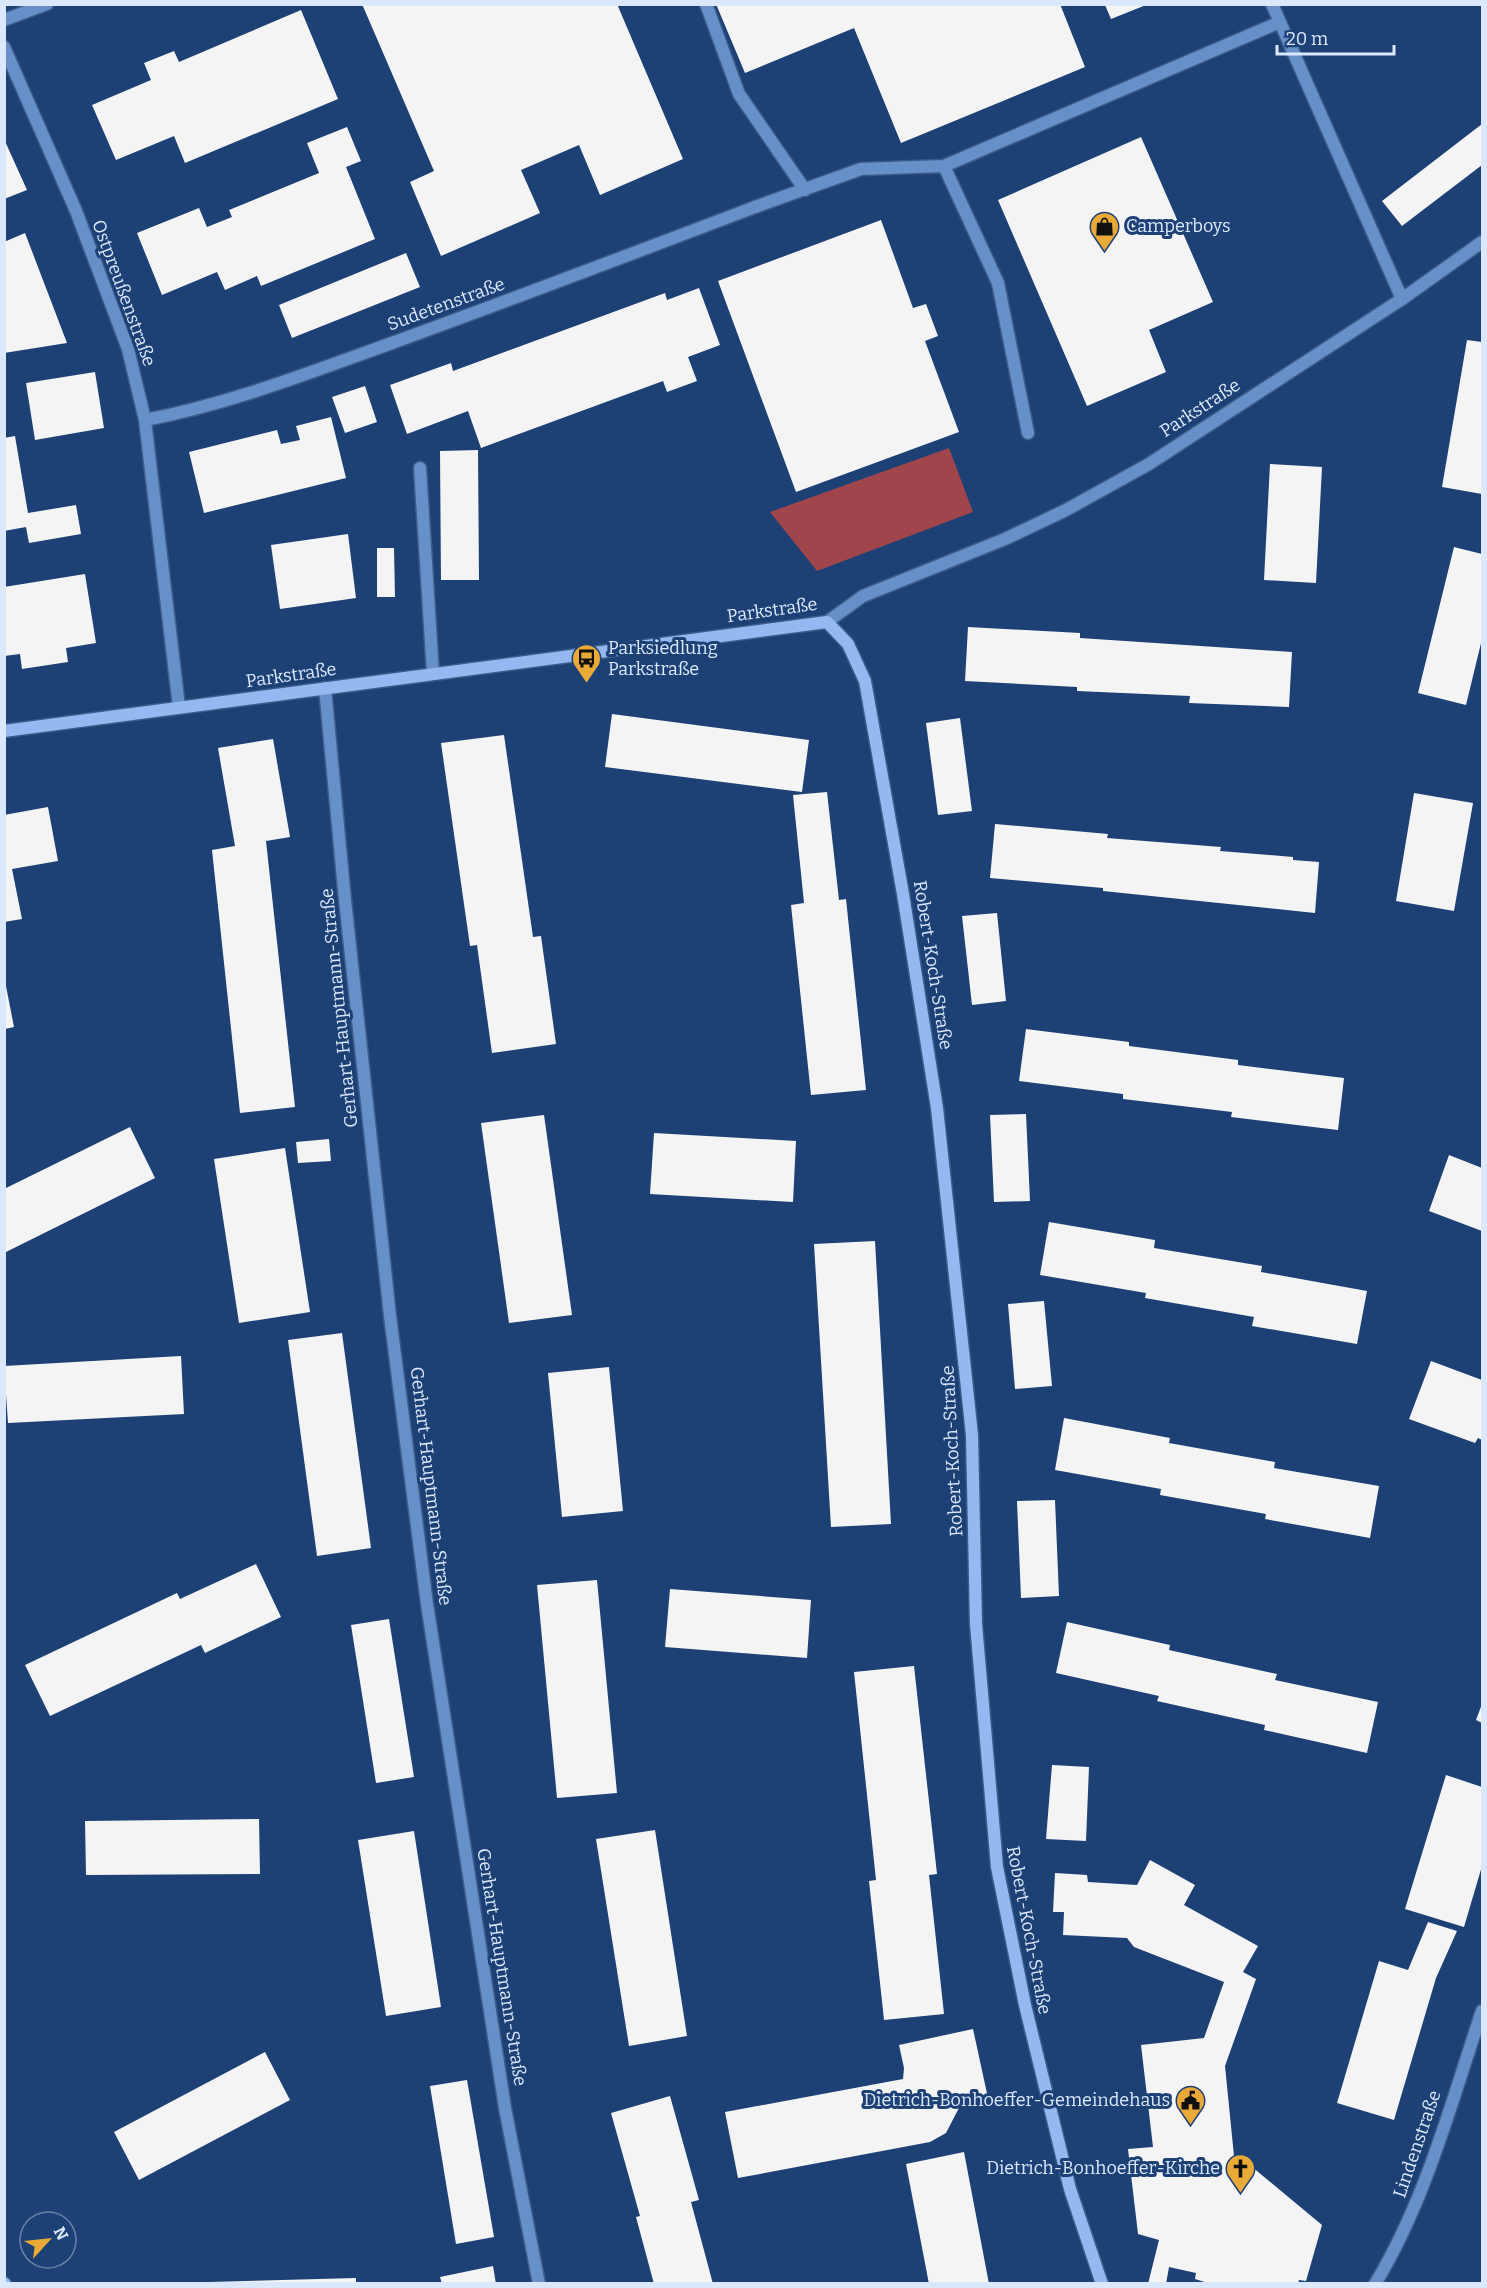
<svg xmlns="http://www.w3.org/2000/svg" width="1487" height="2288" font-family="Bitter,serif">
	<style>
		.green { fill: #a0454c }
		.building { fill: #f4f4f4 }
		.lines { fill: none; stroke-linecap: round; stroke-linejoin: round }
		.lane-casing { stroke: #3b5c8a; stroke-width: 15 }
		.street-casing { stroke: #3b5c8a; stroke-width: 15 }
		.secondary-casing { stroke: #3b5c8a; stroke-width: 15 }
		.lane { stroke: #678fc8; stroke-width: 12 }
		.street { stroke: #678fc8; stroke-width: 12 }
		.secondary { stroke: #94b9f0; stroke-width: 12 }
		.labels { text-anchor: middle; stroke-width: 6; stroke-linejoin: round; paint-order: stroke }
		.poi-label { font-size: 18px; fill: #dbe8fb; stroke: #1d4175; text-anchor: start }
		.street-label { font-size: 18px; fill: #dbe8fb; stroke: #1d4175 }
	</style>
	<rect width="100%" height="100%" fill="#1d4175"/>
	<path class="green" d="M 949,448 L 973,512 L 817,571 L 770,512 Z"/>
	<path class="building" d="M 362,4 L 617,4 L 683,159 L 600,195 L 579,145 L 521,170 L 540,213 L 441,256 L 410,182 L 434,171 Z
		M 716,4 L 1060,4 L 1085,67 L 901,143 L 854,28 L 745,73 Z
		M 1105,5 L 1146,5 L 1111,19 Z
		M 301,10 L 338,99 L 185,163 L 174,136 L 116,160 L 92,105 L 151,80 L 144,63 L 174,51 L 179,62 Z
		M 1482,124 L 1482,165 L 1402,226 L 1382,201 Z
		M 347,127 L 361,161 L 346,167 L 375,239 L 261,286 L 257,276 L 225,290 L 217,272 L 162,295 L 137,233 L 199,208 L 207,227 L 232,217 L 229,210 L 319,173 L 307,143 Z
		M 1141,137 L 1213,302 L 1149,330 L 1166,372 L 1087,406 L 998,200 Z
		M 4,139 L 27,190 L 4,199 Z
		M 881,220 L 913,308 L 926,304 L 938,336 L 925,341 L 959,432 L 796,492 L 718,281 Z
		M 25,233 L 67,343 L 4,353 L 4,242 Z
		M 406,253 L 420,287 L 292,338 L 279,305 Z
		M 699,288 L 720,345 L 688,357 L 697,381 L 667,392 L 663,381 L 481,448 L 468,411 L 407,434 L 390,385 L 451,363 L 453,371 L 665,293 L 667,300 Z
		M 1467,340 L 1482,342 L 1482,494 L 1442,487 Z
		M 95,372 L 104,428 L 35,440 L 26,383 Z
		M 365,386 L 377,422 L 345,433 L 332,397 Z
		M 331,417 L 346,478 L 204,513 L 189,452 L 277,430 L 281,444 L 300,440 L 296,426 Z
		M 15,436 L 28,513 L 76,505 L 81,534 L 29,543 L 26,527 L 4,531 L 4,438 Z
		M 478,450 L 479,580 L 441,580 L 440,451 Z
		M 1270,464 L 1322,467 L 1316,583 L 1264,580 Z
		M 348,534 L 356,598 L 280,609 L 271,545 Z
		M 1454,547 L 1482,554 L 1482,639 L 1466,705 L 1418,693 Z
		M 377,548 L 394,548 L 395,597 L 377,597 Z
		M 85,574 L 96,643 L 66,648 L 68,662 L 22,669 L 20,654 L 4,656 L 4,587 Z
		M 968,627 L 1080,633 L 1080,638 L 1292,652 L 1289,707 L 1189,703 L 1190,696 L 1077,691 L 1077,687 L 965,681 Z
		M 612,714 L 809,740 L 802,792 L 605,767 Z
		M 960,718 L 972,811 L 938,815 L 926,723 Z
		M 504,735 L 533,937 L 541,936 L 556,1044 L 492,1053 L 477,945 L 470,946 L 441,743 Z
		M 273,739 L 290,837 L 266,841 L 295,1107 L 240,1113 L 212,850 L 235,846 L 218,748 Z
		M 827,792 L 839,900 L 846,899 L 866,1090 L 811,1095 L 791,905 L 804,903 L 793,795 Z
		M 1414,793 L 1473,803 L 1454,911 L 1396,901 Z
		M 48,807 L 58,861 L 12,869 L 22,919 L 4,922 L 4,815 Z
		M 995,824 L 1108,834 L 1107,838 L 1221,847 L 1220,851 L 1293,857 L 1293,860 L 1319,862 L 1315,913 L 1103,891 L 1103,888 L 990,878 Z
		M 997,913 L 1006,1001 L 972,1005 L 962,916 Z
		M 5,981 L 14,1027 L 5,1029 Z
		M 1026,1029 L 1129,1042 L 1129,1046 L 1238,1060 L 1238,1065 L 1344,1078 L 1338,1130 L 1231,1117 L 1232,1112 L 1123,1099 L 1123,1094 L 1019,1081 Z
		M 1026,1114 L 1030,1201 L 994,1202 L 990,1115 Z
		M 544,1115 L 572,1315 L 509,1323 L 481,1123 Z
		M 130,1127 L 155,1178 L 4,1253 L 4,1189 Z
		M 654,1133 L 796,1141 L 793,1202 L 650,1194 Z
		M 329,1139 L 331,1161 L 298,1163 L 296,1142 Z
		M 285,1148 L 310,1312 L 239,1323 L 214,1159 Z
		M 1449,1155 L 1482,1168 L 1482,1231 L 1429,1211 Z
		M 1049,1222 L 1155,1240 L 1154,1248 L 1262,1266 L 1261,1272 L 1367,1291 L 1357,1344 L 1252,1326 L 1254,1317 L 1145,1298 L 1146,1293 L 1040,1275 Z
		M 875,1241 L 891,1524 L 831,1527 L 814,1244 Z
		M 1044,1301 L 1052,1386 L 1015,1389 L 1008,1304 Z
		M 342,1333 L 371,1548 L 317,1556 L 288,1340 Z
		M 181,1356 L 184,1414 L 8,1423 L 4,1366 Z
		M 1431,1361 L 1482,1380 L 1482,1440 L 1478,1438 L 1475,1443 L 1409,1419 Z
		M 609,1367 L 623,1511 L 562,1517 L 548,1373 Z
		M 1064,1418 L 1170,1438 L 1169,1443 L 1275,1462 L 1274,1468 L 1379,1486 L 1370,1538 L 1265,1519 L 1266,1514 L 1160,1495 L 1161,1489 L 1055,1470 Z
		M 1055,1500 L 1059,1596 L 1021,1598 L 1017,1501 Z
		M 256,1564 L 281,1617 L 205,1653 L 201,1645 L 50,1716 L 25,1665 L 177,1593 L 180,1599 Z
		M 597,1580 L 617,1793 L 557,1798 L 537,1585 Z
		M 670,1589 L 811,1600 L 807,1658 L 665,1647 Z
		M 389,1619 L 414,1777 L 376,1783 L 351,1625 Z
		M 1067,1622 L 1170,1645 L 1169,1650 L 1277,1674 L 1275,1680 L 1378,1702 L 1367,1753 L 1264,1730 L 1265,1725 L 1157,1701 L 1159,1696 L 1056,1673 Z
		M 914,1666 L 937,1874 L 929,1875 L 944,2014 L 884,2020 L 869,1881 L 876,1880 L 854,1672 Z
		M 1482,1704 L 1482,1723 L 1476,1720 Z
		M 1052,1765 L 1089,1767 L 1086,1841 L 1046,1839 Z
		M 1446,1775 L 1482,1787 L 1482,1866 L 1464,1927 L 1405,1909 Z
		M 259,1819 L 260,1874 L 86,1875 L 85,1821 Z
		M 655,1830 L 687,2036 L 629,2046 L 596,1839 Z
		M 414,1831 L 441,2007 L 386,2016 L 358,1840 Z
		M 1150,1860 L 1195,1885 L 1184,1905 L 1258,1946 L 1243,1972 L 1256,1979 L 1225,2066 L 1234,2156 L 1245,2161 L 1322,2225 L 1306,2281 L 1299,2280 L 1298,2284 L 1211,2284 L 1195,2279 L 1196,2273 L 1169,2267 L 1166,2284 L 1148,2284 L 1159,2240 L 1138,2234 L 1128,2149 L 1153,2147 L 1141,2045 L 1204,2038 L 1224,1982 L 1134,1947 L 1127,1938 L 1063,1935 L 1064,1912 L 1053,1912 L 1055,1873 L 1087,1875 L 1088,1882 L 1137,1885 Z
		M 1428,1922 L 1457,1931 L 1436,1978 L 1394,2120 L 1337,2103 L 1379,1961 L 1408,1970 Z
		M 973,2029 L 988,2098 L 961,2104 L 946,2133 L 930,2142 L 738,2178 L 725,2112 L 903,2079 L 904,2068 L 899,2045 Z
		M 265,2052 L 290,2100 L 139,2180 L 114,2132 Z
		M 467,2080 L 494,2237 L 456,2244 L 430,2086 Z
		M 670,2096 L 699,2200 L 691,2202 L 713,2284 L 654,2284 L 636,2217 L 640,2216 L 611,2113 Z
		M 964,2152 L 989,2284 L 929,2284 L 906,2164 Z
		M 493,2266 L 496,2284 L 442,2284 L 440,2277 Z
		M 356,2278 L 356,2284 L 210,2284 L 210,2282 Z"/>
	<g class="lines">
		<defs>
			<path id="lane" d="M 706,4 L 739,94 L 805,190
				M 1272,4 L 1402,299
				M 755,207 L 861,169 L 944,166
				M 1028,433 L 998,283 L 944,166 L 1280,22
				M 420,468 L 433,674"/>
			<path id="street" d="M 4,20 L 47,4
				M 4,47 L 76,211 L 128,349 L 145,420 L 179,707
				M 145,420 C 230,404 311,372 392,343 C 513,299 634,253 755,207
				M 827,622 L 863,596 L 1005,539 L 1066,510 L 1149,464 L 1402,299 L 1482,242
				M 325,688 L 345,900 L 390,1316 L 427,1604 L 505,2108 L 539,2284
				M 1375,2284 C 1426,2200 1451,2103 1482,2011"/>
			<path id="secondary" d="M 4,731 L 827,622 L 848,644 L 865,681 L 903,894 L 937,1108 L 972,1435 L 976,1624 L 997,1867 L 1025,2005 L 1070,2189 L 1102,2284
				M 4,2283 L 5,2284"/>
		</defs>
		<use href="#lane" class="lane-casing"/>
		<use href="#street" class="street-casing"/>
		<use href="#secondary" class="secondary-casing"/>
		<use href="#lane" class="lane"/>
		<use href="#street" class="street"/>
		<use href="#secondary" class="secondary"/>
	</g>
	<defs>
		<symbol id="shop-pin" viewBox="-11 -11 22 30"><path d="M0 17L-7.5 6A9.5 9.5 0 1 1 7.5 6Z" fill="#eaaa38" stroke="#1d4175"/><path d="M-5-2.5h2.3a2.7 3.5 0 0 1 5.4 0H5L5.5 6h-11ZM-1.5-2.5h3a1.5 2.3 0 0 0-3 0Z" fill="#111"/></symbol>
		<symbol id="bus-pin" viewBox="-11 -11 22 30"><path d="M0 17L-7.5 6A9.5 9.5 0 1 1 7.5 6Z" fill="#eaaa38" stroke="#1d4175"/><path d="M-5-6H5V4H4V6H2V4H-2V6H-4V4H-5ZM-3.5-4V0h7V-4ZM-3.5 1.2v1.5H-2V1.2ZM2 1.2v1.5H3.5V1.2Z" fill="#111"/></symbol>
		<symbol id="civic-pin" viewBox="-11 -11 22 30"><path d="M0 17L-7.5 6A9.5 9.5 0 1 1 7.5 6Z" fill="#eaaa38" stroke="#1d4175"/><path d="M-.6-6.5H3V-4.5H.6V-3L4-1V1h2V6H-6V1h2V-1L-.6-3ZM-1.2 2.5V6h2.4V2.5Z" fill="#111"/></symbol>
		<symbol id="church-pin" viewBox="-11 -11 22 30"><path d="M0 17L-7.5 6A9.5 9.5 0 1 1 7.5 6Z" fill="#eaaa38" stroke="#1d4175"/><path d="M-1.2-6h2.4v3.5h3.3v2.4h-3.3V6h-2.4V-.1h-3.3v-2.4h3.3Z" fill="#111"/></symbol>
	</defs>
	<g fill-rule="evenodd">
		<use href="#shop-pin" x="1088" y="210" width="33" height="45"/>
		<use href="#bus-pin" x="570" y="642" width="33" height="45"/>
		<use href="#civic-pin" x="1174" y="2084" width="33" height="45"/>
		<use href="#church-pin" x="1224" y="2152" width="33" height="45"/>
	</g>
	<g class="labels">
		<g class="poi-label">
			<text x="1126" y="232">Camperboys</text>
			<text x="608" y="654">Parksiedlung<tspan x="608" dy="21">Parkstraße</tspan></text>
			<text x="1170" y="2106" text-anchor="end">Dietrich-Bonhoeffer-Gemeindehaus</text>
			<text x="1220" y="2174" text-anchor="end">Dietrich-Bonhoeffer-Kirche</text>
		</g>
		<g class="street-label">
			<text transform="translate(124 293) rotate(70)" y="6">Ostpreußenstraße</text>
			<text transform="translate(446 304) rotate(-20)" y="6">Sudetenstraße</text>
			<text transform="translate(1200 408) rotate(-33)" y="6">Parkstraße</text>
			<text transform="translate(772 610) rotate(-8)" y="6">Parkstraße</text>
			<text transform="translate(291 675) rotate(-8)" y="6">Parkstraße</text>
			<text transform="translate(933 965) rotate(81)" y="6">Robert-Koch-Straße</text>
			<text transform="translate(339 1008) rotate(-96)" y="6">Gerhart-Hauptmann-Straße</text>
			<text transform="translate(952 1451) rotate(-93)" y="6">Robert-Koch-Straße</text>
			<text transform="translate(431 1486) rotate(83)" y="6">Gerhart-Hauptmann-Straße</text>
			<text transform="translate(1029 1930) rotate(79)" y="6">Robert-Koch-Straße</text>
			<text transform="translate(502 1967) rotate(81)" y="6">Gerhart-Hauptmann-Straße</text>
			<text transform="translate(1417 2144) rotate(-71)" y="6">Lindenstraße</text>
		</g>
	</g>
	<rect width="1487" height="2288" fill="none" stroke="#dbe8fb" stroke-width="12"/>
	<g transform="translate(48 2240) rotate(63)"><circle r="28" fill="#1d4175" stroke="#6984ab" stroke-width="1.5"/>
	<path d="M0-4.5L10 22L0 15L-10 22Z" fill="#eaaa38"/>
	<text y="-9" font-size="16" font-weight="bold" text-anchor="middle" fill="#dbe8fb">N</text>
	</g>
	<path d="M1277 45v9h117v-9" fill="none" stroke="#dbe8fb" stroke-width="3"/>
	<text x="1286" y="45" font-size="18" fill="#dbe8fb" stroke="#1d4175" stroke-width="4.5" paint-order="stroke">20 m</text>
</svg>
